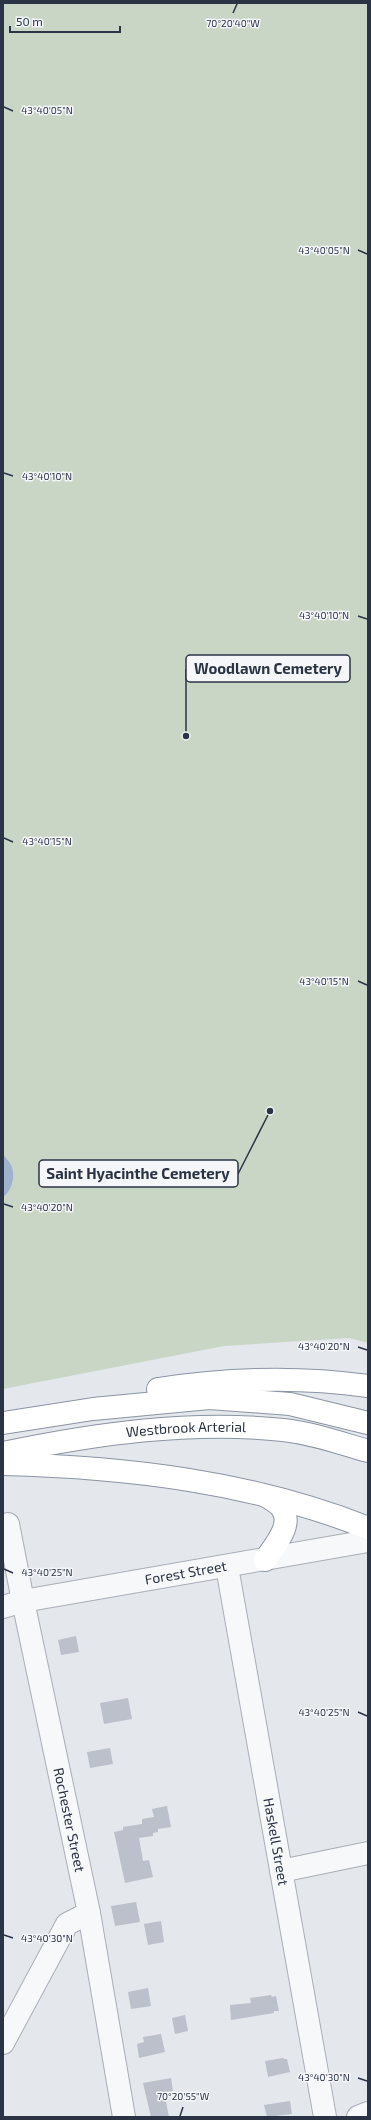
<svg xmlns="http://www.w3.org/2000/svg" width="371" height="2120" font-family="'Exo 2',sans-serif">
	<style>
		.green { fill: #c9d6c5 }
		.water { fill: #9fb4cc }
		.building { fill: #bbc0ca }
		.lines { fill: none; stroke-linecap: round; stroke-linejoin: round }
		.minor-casing { stroke: #a9aeb7; stroke-width: 24 }
		.highway-casing { stroke: #8b94a3; stroke-width: 24 }
		.minor { stroke: #f7f8fa; stroke-width: 22 }
		.highway { stroke: #fff; stroke-width: 22 }
		.ticks { fill: none; stroke: #2b3445; stroke-width: 1.5 }
		.labels { text-anchor: middle; stroke-width: 3; stroke-linejoin: round; paint-order: stroke }
		.street-label { font-size: 14px; fill: #2b3445; stroke: #f4f6f9 }
		.ticks-label { font-size: 10px; text-anchor: middle; fill: #2b3445; stroke: #f4f6f9; stroke-width: 3; stroke-linejoin: round; paint-order: stroke }
		.leader { fill: none; stroke: #2b3445; stroke-width: 1.5 }
		.callout-dot { fill: #2b3445; stroke: #f4f6f9; stroke-width: 1.5 }
		.callout { fill: #f4f6f9; stroke: #2b3445; stroke-width: 1.5 }
		.callout-label { font-size: 15px; text-anchor: middle; font-weight: bold; fill: #2b3445 }
	</style>
	<rect width="100%" height="100%" fill="#e4e7ec"/>
	<path class="green" d="M 3,3 L 368,3 L 368,1343 L 349,1338 L 224,1346 L 3,1389 Z"/>
	<path class="water" d="M 3,1154 C 5,1157 9,1161 11,1165 C 16,1175 12,1191 3,1197 Z"/>
	<path class="building" d="M 76,1636 L 79,1652 L 61,1655 L 58,1640 Z
		M 128,1698 L 132,1719 L 104,1724 L 100,1703 Z
		M 110,1748 L 113,1764 L 90,1768 L 87,1752 Z
		M 167,1806 L 171,1827 L 158,1829 L 158,1832 L 153,1833 L 153,1836 L 139,1838 L 143,1861 L 149,1860 L 153,1877 L 125,1883 L 114,1832 L 123,1830 L 123,1827 L 142,1824 L 142,1819 L 154,1817 L 152,1809 Z
		M 136,1902 L 140,1922 L 115,1926 L 111,1906 Z
		M 161,1921 L 164,1942 L 148,1945 L 144,1924 Z
		M 148,1988 L 151,2006 L 131,2009 L 128,1992 Z
		M 271,1995 L 272,1997 L 276,1996 L 279,2011 L 274,2011 L 274,2013 L 231,2020 L 230,2005 L 251,2003 L 250,1998 Z
		M 185,2015 L 188,2031 L 175,2034 L 172,2018 Z
		M 161,2034 L 165,2052 L 139,2058 L 137,2044 L 144,2042 L 143,2037 Z
		M 283,2058 L 284,2059 L 287,2059 L 290,2072 L 268,2077 L 265,2061 Z
		M 171,2078 L 173,2091 L 164,2092 L 169,2117 L 151,2117 L 143,2083 Z
		M 290,2101 L 292,2114 L 267,2117 L 264,2105 Z"/>
	<g class="lines">
		<defs>
			<g id="minor">
				<path id="s1" d="M 8,1524 L 23,1601 L 89,1913 L 124,2117"/>
				<path id="s2" d="M 227,1567 L 325,2117"/>
				<path id="s3" d="M 3,1607 L 23,1601 L 368,1541"/>
				<path d="M 281,1871 L 368,1853"/>
				<path d="M 3,2043 L 67,1924 L 89,1913"/>
				<path d="M 358,2117 L 368,2113"/>
			</g>
			<g id="highway">
				<path d="M 158,1389 C 229,1378 297,1376 368,1386"/>
				<path d="M 3,1423 L 93,1409 L 209,1398 L 290,1404 L 368,1423"/>
				<path id="s4" d="M 3,1453 C 94,1434 190,1420 283,1430 C 312,1433 340,1443 368,1451"/>
				<path d="M 3,1464 C 126,1467 253,1482 368,1528"/>
				<path d="M 265,1560 C 274,1546 295,1524 281,1507 C 278,1503 271,1499 266,1496"/>
			</g>
		</defs>
		<use href="#minor" class="minor-casing"/>
		<use href="#highway" class="highway-casing"/>
		<use href="#minor" class="minor"/>
		<use href="#highway" class="highway"/>
	</g>
	<path class="ticks" d="M 233,13 L 237,4M 4,107 L 13,111M 358,250 L 367,254M 4,473 L 13,476M 358,616 L 367,619M 4,838 L 13,842M 358,981 L 367,985M 4,1204 L 13,1207M 358,1347 L 367,1350M 4,1569 L 13,1573M 358,1712 L 367,1716M 4,1935 L 13,1938M 358,2078 L 367,2081M 180,2116 L 183,2107"/>
	<g class="labels">
		<g class="street-label">
			<text dy="5" stroke="none"><textPath href="#s4" startOffset="185">Westbrook Arterial</textPath></text>
			<text dy="5" stroke="none"><textPath href="#s3" startOffset="186">Forest Street</textPath></text>
			<text dy="5" stroke="none"><textPath href="#s1" startOffset="302">Rochester Street</textPath></text>
			<text dy="5" stroke="none"><textPath href="#s2" startOffset="279">Haskell Street</textPath></text>
		</g>
	</g>
	<g class="ticks-label">
		<text x="233" y="27">70°20'40"W</text>
		<text x="47" y="114">43°40'05"N</text>
		<text x="324" y="254">43°40'05"N</text>
		<text x="47" y="480">43°40'10"N</text>
		<text x="324" y="619">43°40'10"N</text>
		<text x="47" y="845">43°40'15"N</text>
		<text x="324" y="985">43°40'15"N</text>
		<text x="47" y="1211">43°40'20"N</text>
		<text x="324" y="1350">43°40'20"N</text>
		<text x="47" y="1576">43°40'25"N</text>
		<text x="324" y="1716">43°40'25"N</text>
		<text x="47" y="1942">43°40'30"N</text>
		<text x="324" y="2081">43°40'30"N</text>
		<text x="183" y="2100">70°20'55"W</text>
	</g>
	<path class="leader" d="M186 736L186 669M270 1111L238 1174"/>
	<g class="callout-dot">
		<circle cx="186" cy="736" r="4"/>
		<circle cx="270" cy="1111" r="4"/>
	</g>
	<g class="callout">
		<rect x="186" y="655" width="164" height="27" rx="4"/>
		<rect x="39" y="1160" width="199" height="27" rx="4"/>
	</g>
	<g class="callout-label">
		<text x="268" y="674">Woodlawn Cemetery</text>
		<text x="138" y="1179">Saint Hyacinthe Cemetery</text>
	</g>
	<rect width="371" height="2120" fill="none" stroke="#2b3445" stroke-width="8"/>
	<path d="M10 26v6h110v-6" fill="none" stroke="#2b3445" stroke-width="2"/>
	<text x="16" y="26" font-size="12" fill="#2b3445" stroke="#f4f6f9" stroke-width="3" paint-order="stroke">50 m</text>
</svg>
